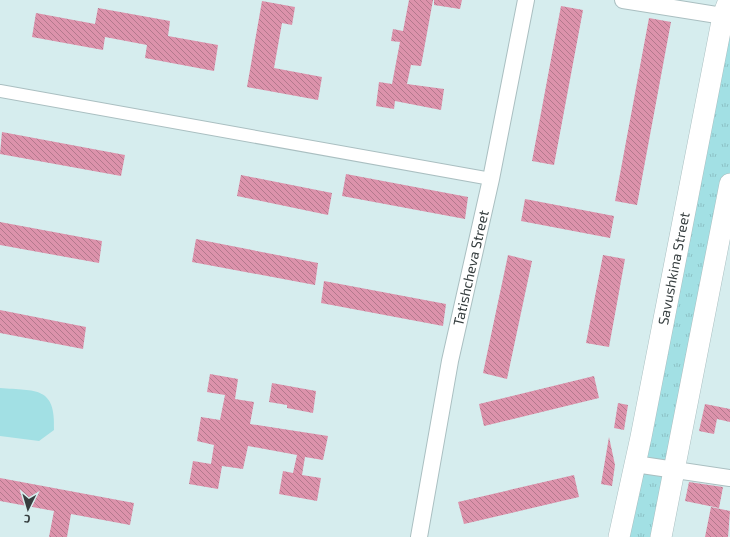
<svg xmlns="http://www.w3.org/2000/svg" width="730" height="537" font-family="'Exo 2',sans-serif">
	<style>
		.grass { fill: url(#grass-tufts) }
		.park { fill: #a2e0e4 }
		.building { fill: url(#building-back-hatch) }
		.lines { fill: none; stroke-linecap: round; stroke-linejoin: round }
		.street-casing { stroke: #aabfc1; stroke-width: 14 }
		.secondary-casing { stroke: #aabfc1; stroke-width: 18 }
		.highway-casing { stroke: #aabfc1; stroke-width: 22 }
		.street { stroke: #fff; stroke-width: 12 }
		.secondary { stroke: #fff; stroke-width: 16 }
		.highway { stroke: #fff; stroke-width: 21 }
		.labels { text-anchor: middle; stroke-width: 3; stroke-linejoin: round; paint-order: stroke }
		.street-label { font-size: 14px; fill: #363e3f; stroke: #d6edee }
	</style>
	<defs>
		<pattern id="grass-tufts" width="24" height="20" patternUnits="userSpaceOnUse"><rect width="24" height="20" fill="#a2e0e4"/><path d="M3 7l-1-3M5 7V3M7 7l1-3M15 17l-1-3M17 17v-4M19 17l1-3" fill="none" stroke="#8cc1c5"/></pattern>
		<pattern id="building-back-hatch" width="6" height="6" patternUnits="userSpaceOnUse"><rect width="6" height="6" fill="#dc92ab"/><path d="M-1 5l2 2M0 0l6 6M5-1l2 2" fill="none" stroke="#b3798d"/></pattern>
	</defs>
	<rect width="100%" height="100%" fill="#d6edee"/>
	<path class="grass" d="M 730,0 L 730,183 L 661,537 L 619,537 Z"/>
	<path class="park" d="M 0,388 C 36,391 56,386 54,430 L 39,441 L 0,436 Z"/>
	<path class="building" d="M 409,0 L 433,0 L 421,66 L 411,65 L 407,84 L 444,89 L 441,110 L 395,101 L 394,109 L 376,106 L 379,82 L 392,84 L 400,42 L 391,41 L 393,29 L 403,31 Z
		M 434,0 L 462,0 L 460,9 L 434,5 Z
		M 262,1 L 295,7 L 292,25 L 282,23 L 274,68 L 322,77 L 318,100 L 247,87 Z
		M 561,6 L 583,10 L 554,165 L 532,161 Z
		M 98,8 L 170,21 L 168,36 L 218,45 L 214,71 L 145,58 L 147,45 L 105,37 L 103,50 L 32,37 L 36,13 L 95,24 Z
		M 649,18 L 671,22 L 637,205 L 615,201 Z
		M 2,132 L 125,155 L 121,176 L 0,154 Z
		M 346,174 L 468,197 L 465,219 L 342,196 Z
		M 241,175 L 332,193 L 328,215 L 237,196 Z
		M 525,199 L 614,216 L 610,238 L 521,221 Z
		M 0,222 L 102,241 L 99,263 L 0,245 Z
		M 196,239 L 318,263 L 315,285 L 192,262 Z
		M 508,255 L 532,261 L 507,379 L 483,373 Z
		M 603,255 L 625,259 L 609,347 L 586,343 Z
		M 324,281 L 446,304 L 443,326 L 321,303 Z
		M 0,310 L 86,327 L 83,349 L 0,333 Z
		M 210,374 L 238,379 L 235,399 L 254,402 L 250,424 L 328,436 L 323,460 L 305,457 L 302,475 L 321,478 L 317,501 L 279,494 L 283,471 L 293,473 L 297,455 L 248,446 L 243,469 L 222,466 L 218,489 L 189,484 L 193,461 L 211,464 L 214,445 L 197,441 L 201,417 L 220,420 L 225,395 L 207,392 Z
		M 594,376 L 599,398 L 484,426 L 479,404 Z
		M 272,383 L 316,391 L 313,413 L 287,408 L 287,405 L 269,402 Z
		M 618,403 L 628,405 L 624,430 L 614,428 Z
		M 705,404 L 730,409 L 730,422 L 717,419 L 714,434 L 699,431 Z
		M 609,437 L 615,465 L 612,486 L 601,484 Z
		M 574,475 L 579,497 L 464,524 L 458,502 Z
		M 0,478 L 134,503 L 130,525 L 71,514 L 67,537 L 49,537 L 54,511 L 0,501 Z
		M 689,482 L 723,487 L 719,508 L 685,501 Z
		M 711,507 L 730,511 L 728,537 L 705,537 Z"/>
	<g class="lines">
		<defs>
			<path id="street" d="M 0,91 L 491,179"/>
			<g id="secondary">
				<path d="M 623,0 L 730,17"/>
				<path d="M 635,464 L 730,478"/>
				<path id="s1" d="M 419,537 L 450,361 L 491,179 L 526,0"/>
			</g>
			<g id="highway">
				<path id="s2" d="M 619,537 L 641,437 L 723,16 L 729,0"/>
				<path d="M 661,537 L 730,184"/>
			</g>
		</defs>
		<use href="#street" class="street-casing"/>
		<use href="#secondary" class="secondary-casing"/>
		<use href="#highway" class="highway-casing"/>
		<use href="#street" class="street"/>
		<use href="#secondary" class="secondary"/>
		<use href="#highway" class="highway"/>
	</g>
	<g class="labels">
		<g class="street-label">
			<text dy="5" stroke="none"><textPath href="#s1" startOffset="274">Tatishcheva Street</textPath></text>
			<text dy="5" stroke="none"><textPath href="#s2" startOffset="274">Savushkina Street</textPath></text>
		</g>
	</g>
	<g transform="translate(28 509) rotate(185)" stroke="#d6edee" stroke-width="3" paint-order="stroke">
	<path d="M0-3L7 15L0 10L-7 15Z" fill="#363e3f"/>
	<text y="-6" font-size="11" font-weight="bold" text-anchor="middle" fill="#363e3f">С</text>
	</g>
</svg>
